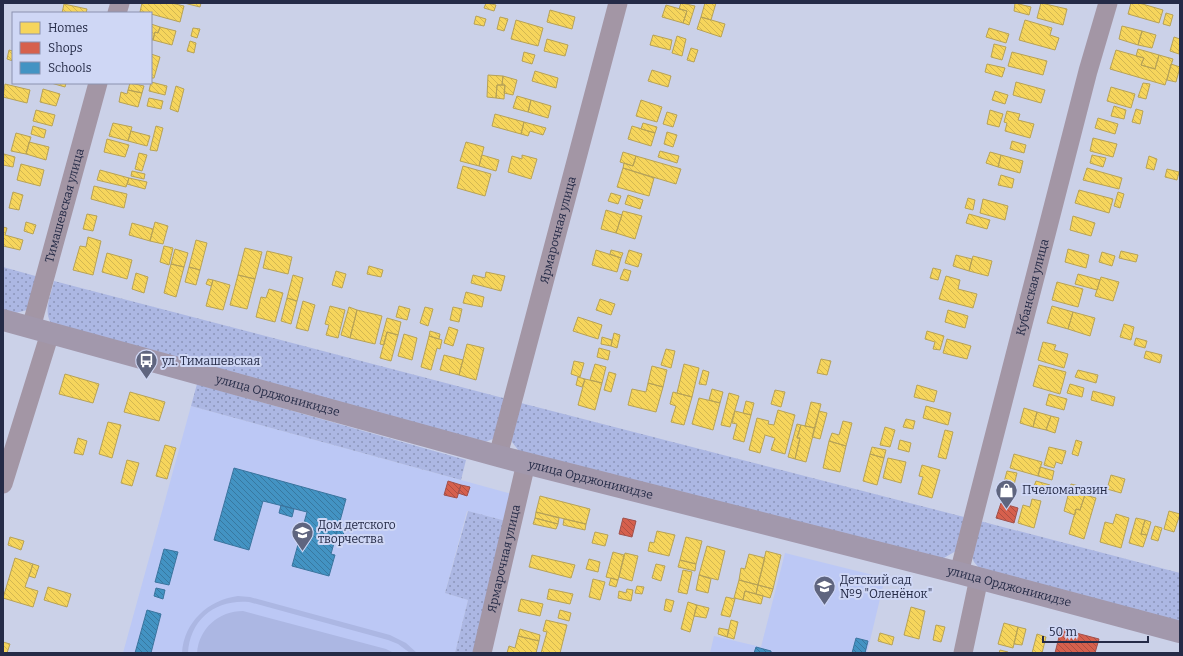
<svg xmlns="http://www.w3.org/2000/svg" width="1183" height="656" font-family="Bitter,serif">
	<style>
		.built { fill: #bcc8f5 }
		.green { fill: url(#green-dots) }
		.pitch { fill: #acb7e3 }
		.homes { fill: url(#homes-back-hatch); stroke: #b7a256 }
		.shops { fill: url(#shops-back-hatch); stroke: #a1504b }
		.schools { fill: url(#schools-back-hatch); stroke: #3a749e }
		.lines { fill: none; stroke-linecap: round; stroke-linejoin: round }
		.minor { stroke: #a396a5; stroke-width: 19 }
		.major { stroke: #a298ac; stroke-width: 22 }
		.labels { text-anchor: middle; stroke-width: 4; stroke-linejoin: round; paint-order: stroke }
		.street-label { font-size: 12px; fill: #252b47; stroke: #cfd7f5 }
		.poi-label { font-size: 12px; fill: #252b47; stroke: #cfd7f5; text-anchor: start }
	</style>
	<defs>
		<pattern id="green-dots" width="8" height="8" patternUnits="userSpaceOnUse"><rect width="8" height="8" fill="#acb7e3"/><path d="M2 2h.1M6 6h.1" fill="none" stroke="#8c95ba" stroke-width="1.8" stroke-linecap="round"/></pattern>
		<pattern id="homes-back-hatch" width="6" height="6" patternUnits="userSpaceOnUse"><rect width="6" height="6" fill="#f6d55c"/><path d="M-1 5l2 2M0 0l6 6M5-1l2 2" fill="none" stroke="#d3b751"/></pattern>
		<pattern id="shops-back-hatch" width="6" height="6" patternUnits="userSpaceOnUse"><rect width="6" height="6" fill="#d6604d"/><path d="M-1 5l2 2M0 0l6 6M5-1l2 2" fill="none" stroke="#ad4f42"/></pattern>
		<pattern id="schools-back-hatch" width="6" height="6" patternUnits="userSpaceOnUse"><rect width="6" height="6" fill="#4393c3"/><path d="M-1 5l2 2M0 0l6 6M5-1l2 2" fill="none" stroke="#3878a0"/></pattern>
	</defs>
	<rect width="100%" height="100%" fill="#cbd1e8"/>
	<path class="built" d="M 191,406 L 512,494 L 506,521 L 467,511 L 445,593 L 468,600 L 455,653 L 123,653 Z
		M 785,553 L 885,578 L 867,653 L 710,653 L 714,636 L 761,647 Z"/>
	<path class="green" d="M 3,267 L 39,277 L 27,310 L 12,314 L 3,312 Z
		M 54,281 L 507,399 L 493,439 L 485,442 L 51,323 C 43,310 51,295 54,281 Z
		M 197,384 L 466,460 L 461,480 L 191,406 Z
		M 521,403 L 964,517 L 956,551 L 942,559 L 519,451 L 512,442 L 512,436 Z
		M 468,511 L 506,521 L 476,653 L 455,653 L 468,600 L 445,593 Z
		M 980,521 L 1180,573 L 1180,622 L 980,569 L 974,562 L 971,554 Z"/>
	<path class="pitch" d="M 238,596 L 250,597 L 390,635 L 406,643 L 417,653 L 410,653 L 398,644 L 388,640 L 249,602 C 216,599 190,619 188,653 L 182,653 C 184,622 208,600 238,596 Z
		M 243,611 L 386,649 L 394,653 L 197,653 C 199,628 219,611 243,611 Z"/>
	<path class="homes" d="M 142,3 L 171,3 L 184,6 L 180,22 L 151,14 L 151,13 L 140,12 Z
		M 184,3 L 201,3 L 200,7 Z
		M 486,3 L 496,5 L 494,11 L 484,8 Z
		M 681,3 L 695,6 L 689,25 L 683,23 L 687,11 L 679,9 Z
		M 705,3 L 716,3 L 711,20 L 701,17 Z
		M 1015,3 L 1031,7 L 1029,15 L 1014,11 Z
		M 1041,3 L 1067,9 L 1063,25 L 1037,18 Z
		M 1131,3 L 1139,3 L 1163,10 L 1159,23 L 1128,14 Z
		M 64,4 L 87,9 L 86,13 L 62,13 Z
		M 666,5 L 687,11 L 683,23 L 662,17 Z
		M 550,10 L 575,17 L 572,29 L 547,22 Z
		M 1166,13 L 1173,15 L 1170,26 L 1163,24 Z
		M 476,16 L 486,19 L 484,26 L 474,24 Z
		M 500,17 L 508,19 L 504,31 L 497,29 Z
		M 701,17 L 725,24 L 721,37 L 697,29 Z
		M 516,20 L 543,28 L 538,46 L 511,39 Z
		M 1025,20 L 1052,28 L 1050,35 L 1059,38 L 1055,50 L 1019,40 Z
		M 151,24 L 160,27 L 158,33 L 155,32 L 153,40 L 151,40 Z
		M 1122,26 L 1142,31 L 1138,45 L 1119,39 Z
		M 160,27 L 176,31 L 172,45 L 153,40 L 155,32 L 158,33 Z
		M 193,28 L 200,29 L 197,38 L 191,36 Z
		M 989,28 L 1009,34 L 1006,43 L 986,37 Z
		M 1142,31 L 1156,35 L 1152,48 L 1138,45 Z
		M 653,35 L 672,40 L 670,50 L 650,45 Z
		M 677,36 L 686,39 L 682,56 L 672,53 Z
		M 1174,37 L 1180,39 L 1179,54 L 1170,51 Z
		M 547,39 L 568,45 L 565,56 L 544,51 Z
		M 190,41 L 196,43 L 194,53 L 187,51 Z
		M 994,44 L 1006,47 L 1002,60 L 991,57 Z
		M 691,48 L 698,50 L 694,62 L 687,60 Z
		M 1138,49 L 1159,55 L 1155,69 L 1141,65 L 1144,58 L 1136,56 Z
		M 9,50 L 13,51 L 13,61 L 7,59 Z
		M 1116,50 L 1144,58 L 1141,65 L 1155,69 L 1159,55 L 1173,59 L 1165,85 L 1110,69 Z
		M 524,52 L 535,55 L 532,64 L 522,61 Z
		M 1012,52 L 1047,61 L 1043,75 L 1008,66 Z
		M 151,54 L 160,57 L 154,78 L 151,78 Z
		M 987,64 L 1005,68 L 1002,77 L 985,72 Z
		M 1171,64 L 1180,67 L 1176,82 L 1167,80 Z
		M 652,70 L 671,76 L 668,87 L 648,81 Z
		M 535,71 L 558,78 L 556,88 L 532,81 Z
		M 488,75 L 503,76 L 502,85 L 497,85 L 496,98 L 487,97 Z
		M 503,76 L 517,80 L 513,95 L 504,93 L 505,85 L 502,85 Z
		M 151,82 L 167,86 L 165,95 L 149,91 Z
		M 1016,82 L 1045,90 L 1041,103 L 1013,95 Z
		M 51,83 L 66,83 L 65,87 Z
		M 130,83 L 144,86 L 142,93 L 128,90 Z
		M 1143,83 L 1150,84 L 1146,99 L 1138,97 Z
		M 5,84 L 30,90 L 27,103 L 3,97 Z
		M 497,85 L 505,85 L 504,99 L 496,98 Z
		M 176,86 L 184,89 L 178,112 L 170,109 Z
		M 1111,87 L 1135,94 L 1131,108 L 1107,101 Z
		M 43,89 L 60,94 L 56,106 L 40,102 Z
		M 128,90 L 142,93 L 138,107 L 119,102 L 121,92 L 127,94 Z
		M 995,91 L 1008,95 L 1005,104 L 992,100 Z
		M 517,96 L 531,100 L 528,112 L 513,108 Z
		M 149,98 L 163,101 L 161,109 L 147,106 Z
		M 531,100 L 551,106 L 548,118 L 528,112 Z
		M 641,100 L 662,107 L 657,122 L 636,116 Z
		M 1114,106 L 1126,110 L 1124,119 L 1111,116 Z
		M 1136,109 L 1143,111 L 1140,124 L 1132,122 Z
		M 36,110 L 55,115 L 52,126 L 33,121 Z
		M 990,110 L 1003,114 L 999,127 L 987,124 Z
		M 1007,111 L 1020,114 L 1018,120 L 1034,124 L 1030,138 L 1005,131 L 1007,123 L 1004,122 Z
		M 667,112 L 677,115 L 673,127 L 663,124 Z
		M 495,114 L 524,122 L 521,134 L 492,126 Z
		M 1098,118 L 1118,124 L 1115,134 L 1095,128 Z
		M 524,122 L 546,128 L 543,135 L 530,131 L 528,136 L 521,134 Z
		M 113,123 L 132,127 L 128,141 L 109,136 Z
		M 643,123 L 657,127 L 655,133 L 641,129 Z
		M 33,126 L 46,130 L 44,138 L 31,134 Z
		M 156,126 L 163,128 L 157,151 L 150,150 Z
		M 632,126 L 655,133 L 651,146 L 628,139 Z
		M 131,131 L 150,136 L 147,146 L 128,141 Z
		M 667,132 L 677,135 L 673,147 L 664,144 Z
		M 16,133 L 31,137 L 26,154 L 11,151 Z
		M 1093,138 L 1117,144 L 1113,157 L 1090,151 Z
		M 107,139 L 129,145 L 125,157 L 104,152 Z
		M 1012,141 L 1026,145 L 1024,153 L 1010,149 Z
		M 29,142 L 49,147 L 46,160 L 26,154 Z
		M 466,142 L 484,147 L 479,166 L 460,161 Z
		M 660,151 L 679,156 L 677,163 L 658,157 Z
		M 623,152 L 636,156 L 633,166 L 620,162 Z
		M 990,152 L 1001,155 L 998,167 L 986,163 Z
		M 139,153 L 147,155 L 142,171 L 135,169 Z
		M 4,154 L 15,157 L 13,167 L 3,165 Z
		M 482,155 L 499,160 L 496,171 L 479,166 Z
		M 522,155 L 537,159 L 531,179 L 508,172 L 512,156 L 522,159 Z
		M 1001,155 L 1023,161 L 1020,173 L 998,167 Z
		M 1092,155 L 1106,158 L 1103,167 L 1090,163 Z
		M 636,156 L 681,169 L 676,184 L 623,168 L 624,163 L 633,166 Z
		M 1149,156 L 1157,159 L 1154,170 L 1146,168 Z
		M 21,164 L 44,170 L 40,186 L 17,180 Z
		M 463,166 L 491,174 L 485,196 L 457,188 Z
		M 623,168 L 654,178 L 649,196 L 617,187 Z
		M 1087,168 L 1122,178 L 1119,189 L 1083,180 Z
		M 1167,169 L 1179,172 L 1177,180 L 1165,177 Z
		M 100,170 L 129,178 L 126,187 L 97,180 Z
		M 132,171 L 145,174 L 144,179 L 131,176 Z
		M 1001,175 L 1014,179 L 1012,188 L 998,185 Z
		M 129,178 L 147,182 L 145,189 L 127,184 Z
		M 94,186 L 127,194 L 124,208 L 91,199 Z
		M 1079,190 L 1113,199 L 1109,213 L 1075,203 Z
		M 13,192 L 23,195 L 19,210 L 9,208 Z
		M 1118,192 L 1124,194 L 1120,208 L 1114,206 Z
		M 611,193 L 621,196 L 618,204 L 608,201 Z
		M 628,195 L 643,200 L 640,209 L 625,204 Z
		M 968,198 L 975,200 L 973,210 L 965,208 Z
		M 983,199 L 1008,206 L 1005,220 L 980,213 Z
		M 606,210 L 622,215 L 616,233 L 601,229 Z
		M 623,211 L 642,216 L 635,239 L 616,233 Z
		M 87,214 L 97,216 L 93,231 L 83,229 Z
		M 969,214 L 990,220 L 987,229 L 966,223 Z
		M 1073,216 L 1095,223 L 1091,236 L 1070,230 Z
		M 26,222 L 36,225 L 33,234 L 24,231 Z
		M 155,222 L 168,226 L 163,244 L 150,241 Z
		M 132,223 L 153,229 L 150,241 L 129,235 Z
		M 3,227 L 7,228 L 5,235 L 23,240 L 20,250 L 3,246 Z
		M 88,237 L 101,241 L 93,275 L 73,270 L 80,246 L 86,247 Z
		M 196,240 L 207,243 L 200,270 L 189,267 Z
		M 164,246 L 173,248 L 169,265 L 160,262 Z
		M 245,248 L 262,252 L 255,279 L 238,275 Z
		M 175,249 L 188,253 L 184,267 L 171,264 Z
		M 1068,249 L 1089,255 L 1086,268 L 1065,262 Z
		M 596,250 L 621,258 L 617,272 L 592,265 Z
		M 611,250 L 623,253 L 621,258 L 610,254 Z
		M 629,250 L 642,254 L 638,267 L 625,263 Z
		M 267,251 L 292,257 L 288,274 L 263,268 Z
		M 1121,251 L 1138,255 L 1136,262 L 1119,258 Z
		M 1102,252 L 1115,256 L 1112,266 L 1099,262 Z
		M 107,253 L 132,260 L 127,279 L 102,272 Z
		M 956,255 L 972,259 L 969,271 L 953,266 Z
		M 973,256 L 992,261 L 988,276 L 969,271 Z
		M 171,264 L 184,267 L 176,297 L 164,293 Z
		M 369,266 L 383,270 L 381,277 L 367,274 Z
		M 189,267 L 200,270 L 196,285 L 185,282 Z
		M 933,268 L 941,270 L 938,280 L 930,278 Z
		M 624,269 L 631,271 L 628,281 L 620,279 Z
		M 336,271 L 346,274 L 342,288 L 332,285 Z
		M 486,272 L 505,276 L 501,291 L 471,283 L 473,275 L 485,278 Z
		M 136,273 L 148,277 L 144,293 L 132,289 Z
		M 1078,274 L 1100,280 L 1097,290 L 1075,284 Z
		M 238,275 L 255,279 L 247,309 L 230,305 Z
		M 293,275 L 303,278 L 297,301 L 287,298 Z
		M 946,276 L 960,280 L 958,289 L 977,294 L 973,308 L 939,299 Z
		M 1101,277 L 1119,282 L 1113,301 L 1095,296 Z
		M 208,279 L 213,280 L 211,286 L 206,284 Z
		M 213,280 L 230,285 L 223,310 L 206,306 Z
		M 1057,282 L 1083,289 L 1078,307 L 1052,300 Z
		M 269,289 L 283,293 L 275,322 L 256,317 L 261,297 L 266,298 Z
		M 466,292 L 484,297 L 482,307 L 463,303 Z
		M 287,298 L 297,301 L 291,324 L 281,321 Z
		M 600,299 L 615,304 L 611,315 L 596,310 Z
		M 303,301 L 315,305 L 308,331 L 296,328 Z
		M 330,306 L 345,310 L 338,338 L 326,335 L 329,325 L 325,324 Z
		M 399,306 L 410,309 L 407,320 L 396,317 Z
		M 1052,306 L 1073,312 L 1068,329 L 1047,323 Z
		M 349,307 L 357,310 L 350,338 L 341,335 Z
		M 425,307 L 433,309 L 428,326 L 420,323 Z
		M 453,307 L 462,309 L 459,322 L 450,320 Z
		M 357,310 L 382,316 L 375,344 L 350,338 Z
		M 948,310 L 968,316 L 965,328 L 945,322 Z
		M 1073,312 L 1095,318 L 1090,336 L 1068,329 Z
		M 578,317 L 602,325 L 598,339 L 573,331 Z
		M 387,318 L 401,322 L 398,335 L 387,332 L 384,345 L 380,344 Z
		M 1124,324 L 1134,327 L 1131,340 L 1120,337 Z
		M 449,327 L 458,330 L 453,346 L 444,343 Z
		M 430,331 L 440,334 L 439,339 L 429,336 Z
		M 927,331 L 944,336 L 940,350 L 933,349 L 935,342 L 925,339 Z
		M 387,332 L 398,335 L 391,361 L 380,358 Z
		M 614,333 L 620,335 L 617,348 L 611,346 Z
		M 404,334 L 417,338 L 412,360 L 398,356 Z
		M 429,336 L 442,340 L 440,349 L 437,348 L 431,370 L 421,367 Z
		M 602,337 L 612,340 L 611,346 L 601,344 Z
		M 1136,338 L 1147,341 L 1145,348 L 1134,345 Z
		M 947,339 L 971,346 L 967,359 L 943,353 Z
		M 1043,342 L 1056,345 L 1054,350 L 1068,354 L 1064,368 L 1038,360 Z
		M 467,344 L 484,348 L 476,380 L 459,375 Z
		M 599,348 L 610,351 L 608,360 L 597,357 Z
		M 666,349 L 675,351 L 671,368 L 661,365 Z
		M 1146,351 L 1162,355 L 1160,363 L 1144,358 Z
		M 444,355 L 463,360 L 459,375 L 440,370 Z
		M 821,359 L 831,361 L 827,375 L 817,373 Z
		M 574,361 L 584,363 L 580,377 L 571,374 Z
		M 595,364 L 606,367 L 602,383 L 590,380 Z
		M 684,364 L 699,368 L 692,397 L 677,393 Z
		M 1039,365 L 1066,372 L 1060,394 L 1033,386 Z
		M 652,366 L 667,370 L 663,387 L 648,383 Z
		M 703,370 L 709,372 L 706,385 L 699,384 Z
		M 1078,370 L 1098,375 L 1096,383 L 1075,377 Z
		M 609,372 L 616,374 L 611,392 L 604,390 Z
		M 65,374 L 99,384 L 93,403 L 59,394 Z
		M 578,377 L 585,379 L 582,387 L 576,385 Z
		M 585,379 L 602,383 L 595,410 L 578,405 Z
		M 648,383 L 663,387 L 656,412 L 628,405 L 632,389 L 646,392 Z
		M 1070,384 L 1084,388 L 1082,397 L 1067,393 Z
		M 917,385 L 937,391 L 934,402 L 914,397 Z
		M 712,389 L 723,392 L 720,403 L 709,400 Z
		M 775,390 L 785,392 L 781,407 L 771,404 Z
		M 1093,391 L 1115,397 L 1113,406 L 1091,400 Z
		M 130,392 L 165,402 L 159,421 L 124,412 Z
		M 673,392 L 692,397 L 684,425 L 671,422 L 676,406 L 670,404 Z
		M 729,393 L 739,396 L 730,427 L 721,425 Z
		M 1049,394 L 1067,399 L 1064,410 L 1046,405 Z
		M 699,398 L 720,403 L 713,430 L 692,424 Z
		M 746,401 L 754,403 L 751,415 L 743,413 Z
		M 811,402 L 821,404 L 815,428 L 805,426 Z
		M 926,406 L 951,413 L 948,425 L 923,418 Z
		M 1024,408 L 1037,412 L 1033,427 L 1020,423 Z
		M 778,410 L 795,415 L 785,454 L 771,450 L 775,438 L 765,435 L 760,453 L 749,450 L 757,418 L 769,421 L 768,424 L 774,425 Z
		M 735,411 L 751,415 L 744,442 L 733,439 L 737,424 L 732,423 Z
		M 819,411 L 827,413 L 820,439 L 812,437 Z
		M 1037,412 L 1051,416 L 1046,430 L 1033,427 Z
		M 1051,416 L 1059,418 L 1055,433 L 1046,430 Z
		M 906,419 L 915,421 L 913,429 L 903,427 Z
		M 843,421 L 852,423 L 846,446 L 829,441 L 832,433 L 839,435 Z
		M 108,422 L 121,425 L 112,458 L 99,454 Z
		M 797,424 L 801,425 L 797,438 L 800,438 L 795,459 L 788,457 Z
		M 801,425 L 815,428 L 806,462 L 795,459 L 800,438 L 797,438 Z
		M 885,427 L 895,430 L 890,447 L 880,445 Z
		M 945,430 L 953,432 L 946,459 L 938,457 Z
		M 78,438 L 87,441 L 83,455 L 74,453 Z
		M 900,440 L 911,443 L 909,452 L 898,449 Z
		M 1076,440 L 1082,442 L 1078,456 L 1072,454 Z
		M 829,441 L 846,446 L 840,472 L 823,468 Z
		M 165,445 L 176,448 L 167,479 L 156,476 Z
		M 872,447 L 886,450 L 884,458 L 870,454 Z
		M 1049,447 L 1066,451 L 1062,464 L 1056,462 L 1054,468 L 1044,465 Z
		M 870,454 L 884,458 L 877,485 L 863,481 Z
		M 1014,454 L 1042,462 L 1038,476 L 1010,468 Z
		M 888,458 L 906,462 L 901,483 L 883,478 Z
		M 127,460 L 139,463 L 132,486 L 121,483 Z
		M 922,465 L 940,470 L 932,498 L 918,494 L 923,477 L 919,476 Z
		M 1040,467 L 1054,471 L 1052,480 L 1038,476 Z
		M 1007,471 L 1017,473 L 1013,489 L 1003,486 Z
		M 1111,475 L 1125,479 L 1121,493 L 1107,489 Z
		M 1036,481 L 1050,485 L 1047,493 L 1033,489 Z
		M 1071,484 L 1087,488 L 1080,510 L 1076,509 L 1075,515 L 1064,511 Z
		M 1085,495 L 1096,498 L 1084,539 L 1069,534 L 1076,509 L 1080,510 Z
		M 540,496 L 590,509 L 586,524 L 536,512 Z
		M 1032,499 L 1041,501 L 1034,528 L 1018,523 L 1023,505 L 1030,507 Z
		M 1169,511 L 1180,514 L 1174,532 L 1164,529 Z
		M 536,512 L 559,518 L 558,524 L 535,518 Z
		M 1116,514 L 1129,518 L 1121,548 L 1100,542 L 1105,522 L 1113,524 Z
		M 535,518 L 558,524 L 556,529 L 533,524 Z
		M 1136,518 L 1145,520 L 1141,534 L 1147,535 L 1143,547 L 1129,543 Z
		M 564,519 L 586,524 L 585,530 L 563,525 Z
		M 1145,520 L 1151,522 L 1147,535 L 1141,534 Z
		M 1155,526 L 1162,528 L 1158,541 L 1151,539 Z
		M 657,531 L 675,535 L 669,556 L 648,551 L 650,542 L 654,543 Z
		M 595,532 L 608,535 L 605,546 L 592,543 Z
		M 10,537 L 24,541 L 21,550 L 8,545 Z
		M 686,537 L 702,541 L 696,564 L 680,560 Z
		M 707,546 L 725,551 L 718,580 L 699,575 Z
		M 766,551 L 781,555 L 773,589 L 758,585 Z
		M 613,552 L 624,555 L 618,580 L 606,577 Z
		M 625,553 L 638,556 L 632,581 L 619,577 Z
		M 749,554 L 765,558 L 758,585 L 739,580 L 741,568 L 745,569 Z
		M 532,555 L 575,565 L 571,578 L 529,567 Z
		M 15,558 L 33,564 L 25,587 L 38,591 L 33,607 L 3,598 Z
		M 589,559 L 600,562 L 598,572 L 586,569 Z
		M 680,560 L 696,564 L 695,571 L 678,567 Z
		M 33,564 L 39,566 L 35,578 L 29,576 Z
		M 656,564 L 665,566 L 661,581 L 652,578 Z
		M 683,570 L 692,572 L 687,594 L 678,592 Z
		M 699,575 L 711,579 L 708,593 L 696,590 Z
		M 611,578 L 618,580 L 616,587 L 609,585 Z
		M 593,579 L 605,582 L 600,600 L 589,597 Z
		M 739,580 L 758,585 L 756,594 L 745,591 L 743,600 L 734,598 Z
		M 758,585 L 773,589 L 770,598 L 756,594 Z
		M 637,586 L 644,587 L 642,594 L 635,593 Z
		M 48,587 L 71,594 L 67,607 L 44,600 Z
		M 549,589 L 573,594 L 570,604 L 547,599 Z
		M 627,589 L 633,590 L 631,601 L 618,598 L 619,591 L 626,593 Z
		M 745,591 L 763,596 L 761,604 L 743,600 Z
		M 726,597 L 735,599 L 730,617 L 721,615 Z
		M 521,599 L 543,604 L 540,616 L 518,611 Z
		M 666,599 L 674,601 L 671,612 L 664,610 Z
		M 688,602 L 697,605 L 690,632 L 681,629 Z
		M 697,605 L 709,608 L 706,618 L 694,616 Z
		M 911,607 L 925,611 L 919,639 L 904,635 Z
		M 560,610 L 571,613 L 569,621 L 558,618 Z
		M 546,620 L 567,625 L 560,653 L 541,653 L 547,632 L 543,631 Z
		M 731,620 L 738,622 L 734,639 L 727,637 Z
		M 1004,623 L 1018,627 L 1013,648 L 998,644 Z
		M 936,625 L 945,627 L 941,642 L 933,640 Z
		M 1018,627 L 1026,629 L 1022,645 L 1014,644 Z
		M 719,628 L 729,630 L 727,637 L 718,634 Z
		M 520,629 L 540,635 L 539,641 L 518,636 Z
		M 880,633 L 894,637 L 892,645 L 878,641 Z
		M 1037,634 L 1046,637 L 1042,653 L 1032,653 Z
		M 518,636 L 539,641 L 536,653 L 507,653 L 509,646 L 515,648 Z
		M 3,642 L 10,644 L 7,653 L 3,653 Z
		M 1000,650 L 1008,652 L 1008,653 L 999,653 Z"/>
	<path class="shops" d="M 448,481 L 461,485 L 457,498 L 444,495 Z
		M 461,485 L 470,487 L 467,496 L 458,493 Z
		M 1001,503 L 1018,508 L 1014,523 L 996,518 Z
		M 623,518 L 636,521 L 632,537 L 619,534 Z
		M 1061,629 L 1099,639 L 1095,653 L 1055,653 Z"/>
	<path class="schools" d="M 234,468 L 346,499 L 331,554 L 335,555 L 329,576 L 292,566 L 307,512 L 263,501 L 249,550 L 214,540 Z
		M 281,505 L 294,509 L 292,517 L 279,513 Z
		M 338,527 L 345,529 L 342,538 L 335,536 Z
		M 164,549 L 178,552 L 169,585 L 155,582 Z
		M 156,588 L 165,590 L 163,599 L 154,596 Z
		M 147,610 L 161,614 L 151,653 L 135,653 Z
		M 856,638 L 868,641 L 865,653 L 852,653 Z
		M 756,647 L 771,651 L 771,653 L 754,653 Z"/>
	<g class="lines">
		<g class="minor">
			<path d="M 117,13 L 120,3"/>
			<path id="s1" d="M 31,328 L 98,83"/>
			<path id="s2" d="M 498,456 L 618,3"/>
			<path d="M 3,484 L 50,333"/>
			<path id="s3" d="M 959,573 L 1088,71 L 1108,3"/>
			<path id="s4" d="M 482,653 L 526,463"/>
			<path d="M 963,653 L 979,578"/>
		</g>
		<path class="major" id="s5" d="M 3,320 L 498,456 L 959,573 L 1180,632"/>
	</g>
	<defs>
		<symbol id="bus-pin" viewBox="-11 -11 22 30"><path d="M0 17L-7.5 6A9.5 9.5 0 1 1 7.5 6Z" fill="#5f657f" stroke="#cfd7f5"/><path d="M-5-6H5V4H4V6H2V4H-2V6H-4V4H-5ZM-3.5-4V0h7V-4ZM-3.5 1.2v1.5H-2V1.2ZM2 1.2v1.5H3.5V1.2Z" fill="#fff"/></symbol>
		<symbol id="shop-pin" viewBox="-11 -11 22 30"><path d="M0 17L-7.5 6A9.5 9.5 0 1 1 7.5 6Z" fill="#5f657f" stroke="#cfd7f5"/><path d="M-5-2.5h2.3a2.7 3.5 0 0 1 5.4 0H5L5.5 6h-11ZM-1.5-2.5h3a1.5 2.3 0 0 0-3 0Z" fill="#fff"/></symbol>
		<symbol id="school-pin" viewBox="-11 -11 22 30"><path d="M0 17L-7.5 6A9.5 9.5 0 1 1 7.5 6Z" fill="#5f657f" stroke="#cfd7f5"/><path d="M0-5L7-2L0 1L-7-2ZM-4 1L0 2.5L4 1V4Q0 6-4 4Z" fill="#fff"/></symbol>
	</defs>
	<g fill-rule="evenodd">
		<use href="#bus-pin" x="134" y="348" width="25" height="34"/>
		<use href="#shop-pin" x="994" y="478" width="25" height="34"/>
		<use href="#school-pin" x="290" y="520" width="25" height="34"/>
		<use href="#school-pin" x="812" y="574" width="25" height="34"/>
	</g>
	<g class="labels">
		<g class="street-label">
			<text dy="4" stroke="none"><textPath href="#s1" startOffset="127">Тимашевская улица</textPath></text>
			<text dy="4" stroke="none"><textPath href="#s2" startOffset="234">Ярмарочная улица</textPath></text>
			<text dy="4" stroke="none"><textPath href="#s3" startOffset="295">Кубанская улица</textPath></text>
			<text dy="4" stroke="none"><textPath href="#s5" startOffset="285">улица Орджоникидзе</textPath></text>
			<text dy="4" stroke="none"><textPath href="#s5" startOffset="609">улица Орджоникидзе</textPath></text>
			<text dy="4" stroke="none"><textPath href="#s4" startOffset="97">Ярмарочная улица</textPath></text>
			<text dy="4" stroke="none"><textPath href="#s5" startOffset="1041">улица Орджоникидзе</textPath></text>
		</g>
		<g class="poi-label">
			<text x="162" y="365">ул. Тимашевская</text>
			<text x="1022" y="494">Пчеломагазин</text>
			<text x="318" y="529">Дом детского<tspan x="318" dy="14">творчества</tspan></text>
			<text x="840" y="584">Детский сад<tspan x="840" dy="14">№9 "Оленёнок"</tspan></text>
		</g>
	</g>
	<rect width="1183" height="656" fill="none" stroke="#252b47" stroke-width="8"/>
	<rect x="12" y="12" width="140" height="72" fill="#cfd7f5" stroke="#8b92af"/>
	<rect x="20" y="22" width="20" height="12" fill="#f6d55c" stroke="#8b92af"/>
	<text x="48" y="32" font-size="12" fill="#252b47">Homes</text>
	<rect x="20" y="42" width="20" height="12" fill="#d6604d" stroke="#8b92af"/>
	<text x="48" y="52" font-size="12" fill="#252b47">Shops</text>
	<rect x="20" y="62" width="20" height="12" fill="#4393c3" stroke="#8b92af"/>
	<text x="48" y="72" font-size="12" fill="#252b47">Schools</text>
	<path d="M1043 636v6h105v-6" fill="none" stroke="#252b47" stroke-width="2"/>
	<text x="1049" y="636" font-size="12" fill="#252b47" stroke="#cfd7f5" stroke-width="3" paint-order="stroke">50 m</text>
</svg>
